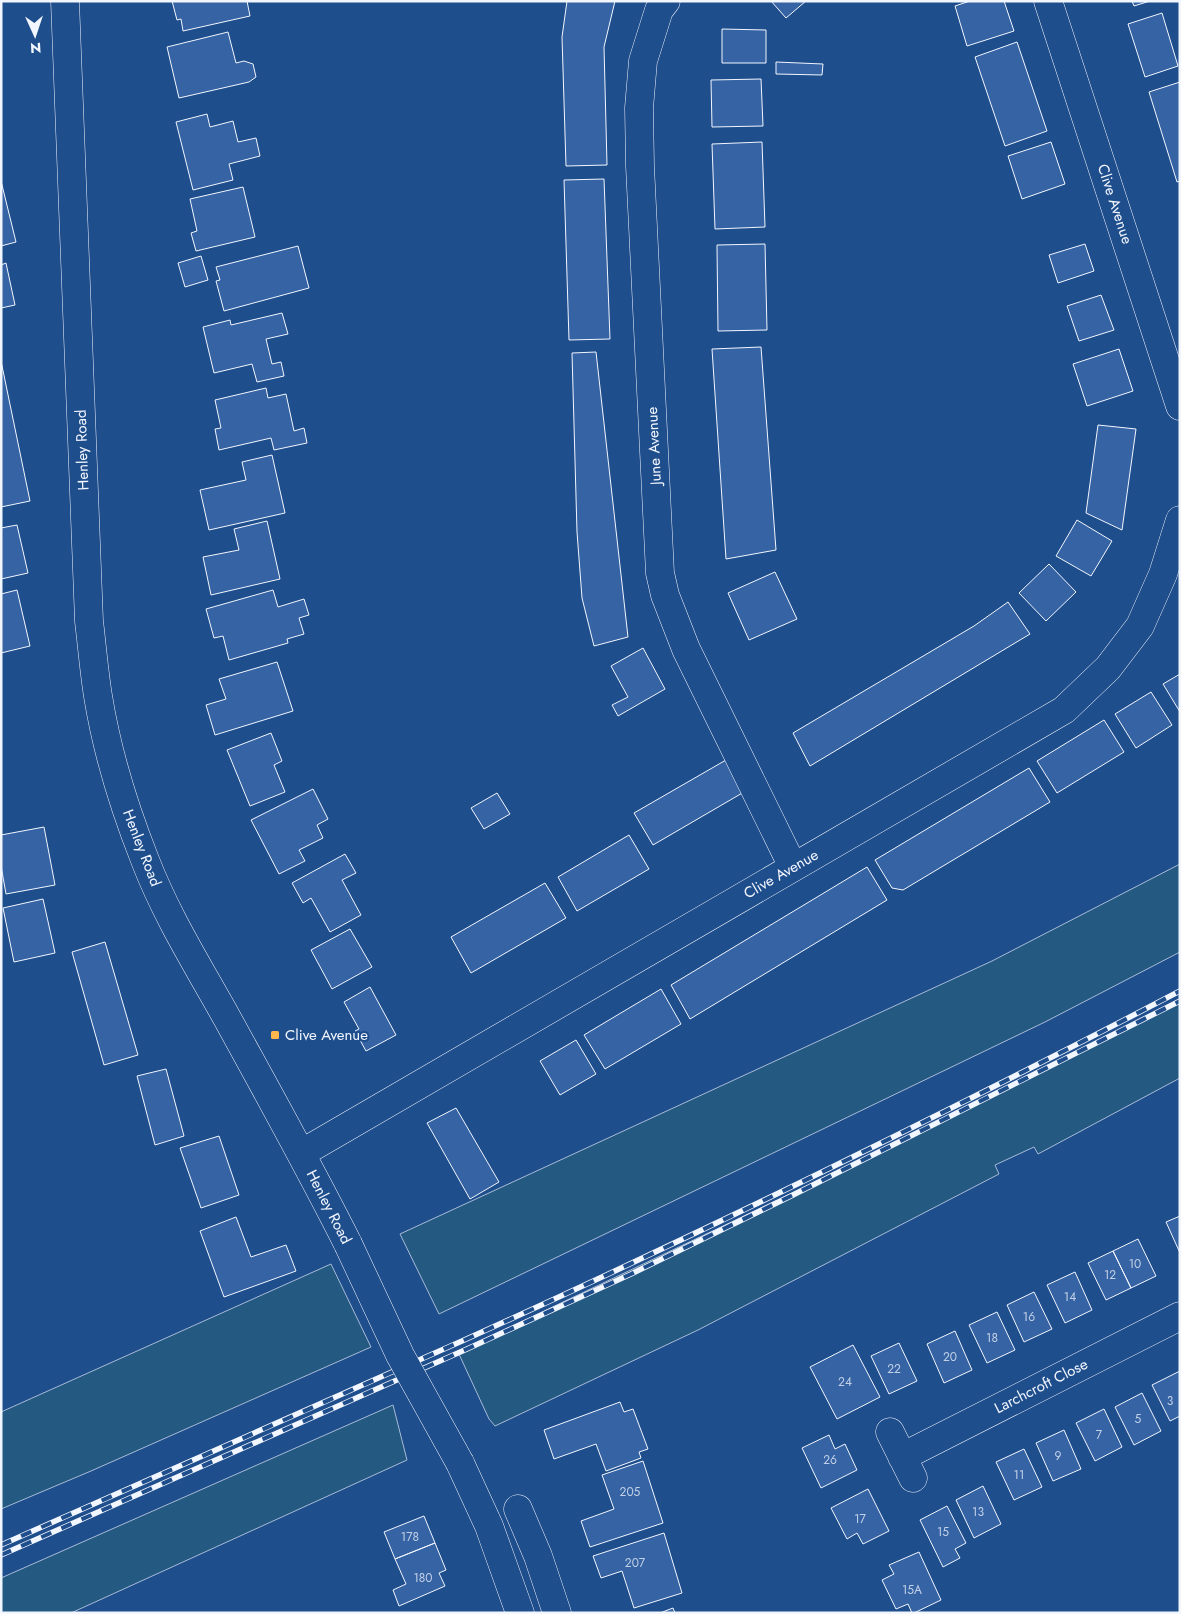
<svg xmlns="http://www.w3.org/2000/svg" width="1181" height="1614" font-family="Jost,sans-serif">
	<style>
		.green { fill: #245a82; stroke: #a8bbd7 }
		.building { fill: #3563a3; stroke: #f2f6ff }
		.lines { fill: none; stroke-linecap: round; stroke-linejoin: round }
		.minor-casing { stroke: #f2f6ff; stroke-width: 29 }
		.minor { stroke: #1f4e8c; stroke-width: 28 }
		.rail-casing { stroke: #f2f6ff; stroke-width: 5.5 }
		.rail { stroke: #1f4e8c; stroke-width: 4; stroke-dasharray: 11; stroke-linecap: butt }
		.minor-bridge-casing { stroke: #f2f6ff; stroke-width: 29; stroke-linecap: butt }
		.minor-bridge { stroke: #1f4e8c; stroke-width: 28 }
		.poi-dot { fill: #ffb74d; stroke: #1f4e8c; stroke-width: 2 }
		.labels { text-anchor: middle; stroke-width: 4; stroke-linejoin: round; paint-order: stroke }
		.number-label { font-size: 12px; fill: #c3d1e8 }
		.street-label { font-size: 15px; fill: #f2f6ff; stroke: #1f4e8c }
		.poi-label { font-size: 15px; fill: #f2f6ff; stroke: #1f4e8c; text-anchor: start }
	</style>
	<rect width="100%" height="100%" fill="#1f4e8c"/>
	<path class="green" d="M 1180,864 L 1180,952 L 1045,1022 L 439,1314 L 400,1234 L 992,961 Z
		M 1180,999 L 1180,1078 L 1038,1154 L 1034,1147 L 995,1165 L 999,1174 L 698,1330 L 495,1426 L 489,1419 L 458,1352 C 699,1237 943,1124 1180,999 Z
		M 331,1264 L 371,1347 L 91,1471 L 1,1509 L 1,1412 Z
		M 393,1405 L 407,1460 L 71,1613 L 1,1613 L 1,1578 Z"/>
	<path class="building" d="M 172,1 L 247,1 L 250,16 L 183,31 L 181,19 L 177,20 Z
		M 567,1 L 615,1 L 604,47 L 607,165 L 566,166 L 562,37 Z
		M 771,1 L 806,1 L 786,18 Z
		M 970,1 L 1004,1 L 1014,31 L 967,46 L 955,6 Z
		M 1132,1 L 1150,1 L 1134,6 Z
		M 1162,13 L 1178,66 L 1145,77 L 1128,24 Z
		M 722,29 L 766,30 L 766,63 L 722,63 Z
		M 228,32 L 236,63 L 244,61 L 253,64 L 256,77 L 249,82 L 179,98 L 167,47 Z
		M 1017,42 L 1047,131 L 1005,146 L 975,57 Z
		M 776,62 L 823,64 L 822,75 L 776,74 Z
		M 761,79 L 763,126 L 712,127 L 711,80 Z
		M 1180,82 L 1180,181 L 1177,182 L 1149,92 Z
		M 207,114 L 210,127 L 233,121 L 238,142 L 256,138 L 260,156 L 229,164 L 233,180 L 193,190 L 176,122 Z
		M 762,142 L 765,227 L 715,229 L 712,144 Z
		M 1051,142 L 1065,184 L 1022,199 L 1008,156 Z
		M 604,179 L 610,339 L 569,340 L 564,180 Z
		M 1,181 L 16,242 L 1,246 Z
		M 243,187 L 255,237 L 196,251 L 191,233 L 197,231 L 190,199 Z
		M 765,244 L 767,330 L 718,331 L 717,245 Z
		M 1085,244 L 1094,271 L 1058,283 L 1049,255 Z
		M 298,246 L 309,288 L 224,311 L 216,281 L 220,280 L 216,267 Z
		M 201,256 L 208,280 L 185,287 L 178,263 Z
		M 6,263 L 15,305 L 1,308 L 1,265 Z
		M 1101,295 L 1114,330 L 1079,341 L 1067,306 Z
		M 282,313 L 288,334 L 266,339 L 272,364 L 281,362 L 284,376 L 257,382 L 252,364 L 214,373 L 203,327 L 230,320 L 231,325 Z
		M 761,347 L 776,550 L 726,559 L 712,349 Z
		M 1119,349 L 1133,391 L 1087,406 L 1073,364 Z
		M 596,352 L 628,637 L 594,646 L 582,598 L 577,532 L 572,353 Z
		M 1,361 L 30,501 L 1,507 Z
		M 266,388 L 268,398 L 286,394 L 294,431 L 304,428 L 307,443 L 274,450 L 271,438 L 219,450 L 215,429 L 221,428 L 215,400 Z
		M 1098,425 L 1136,429 L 1122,530 L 1086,513 Z
		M 272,455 L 285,513 L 209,530 L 200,490 L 246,480 L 242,462 Z
		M 1077,520 L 1112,541 L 1091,576 L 1056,556 Z
		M 267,521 L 280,579 L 211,595 L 203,557 L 239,550 L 234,529 Z
		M 17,525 L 28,573 L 1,579 L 1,528 Z
		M 1049,564 L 1076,592 L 1046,621 L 1019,593 Z
		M 775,572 L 797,619 L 749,640 L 728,593 Z
		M 17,590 L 30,646 L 1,653 L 1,594 Z
		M 273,590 L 278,607 L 304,599 L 309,615 L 299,618 L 304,634 L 287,639 L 288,643 L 229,660 L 223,636 L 214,638 L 206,609 Z
		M 1008,602 L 1030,634 L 810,766 L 793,733 L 974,626 Z
		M 643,648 L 665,689 L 618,716 L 612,705 L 628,697 L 611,666 Z
		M 277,662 L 293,711 L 215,735 L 206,705 L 226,699 L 219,679 Z
		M 1180,674 L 1180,712 L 1163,684 Z
		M 1151,692 L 1172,725 L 1136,748 L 1115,714 Z
		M 1104,720 L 1124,752 L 1057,793 L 1037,761 Z
		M 271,733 L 282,761 L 274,765 L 285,792 L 250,806 L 227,750 Z
		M 726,760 L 744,792 L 653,845 L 634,813 Z
		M 1029,768 L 1050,802 L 903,890 L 892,888 L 875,860 Z
		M 313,789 L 328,819 L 317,825 L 323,838 L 299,850 L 305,861 L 279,874 L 251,820 Z
		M 497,793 L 510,814 L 484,829 L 471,808 Z
		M 44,827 L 55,885 L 6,894 L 1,866 L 1,835 Z
		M 629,835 L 649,869 L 577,911 L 558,877 Z
		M 345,854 L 356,873 L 342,880 L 361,915 L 330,932 L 311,898 L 303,903 L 292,883 Z
		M 867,867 L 887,900 L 690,1019 L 671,985 Z
		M 545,883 L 566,918 L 471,973 L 451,937 Z
		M 43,899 L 55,953 L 14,962 L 3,908 Z
		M 350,929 L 372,967 L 332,989 L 311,950 Z
		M 105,942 L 138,1055 L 104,1065 L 72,952 Z
		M 370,987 L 396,1035 L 366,1051 L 355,1031 L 359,1029 L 344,1002 Z
		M 661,989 L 681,1024 L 605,1069 L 584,1035 Z
		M 576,1040 L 596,1074 L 560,1095 L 540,1061 Z
		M 166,1069 L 184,1136 L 155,1145 L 137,1076 Z
		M 456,1108 L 499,1182 L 470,1199 L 427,1123 Z
		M 219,1136 L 239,1195 L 201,1208 L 180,1148 Z
		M 1180,1216 L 1180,1253 L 1166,1222 Z
		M 236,1217 L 251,1257 L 286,1245 L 296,1271 L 224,1297 L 200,1231 Z
		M 1138,1239 L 1156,1276 L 1131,1288 L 1113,1251 Z
		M 1113,1251 L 1131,1288 L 1106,1300 L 1088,1263 Z
		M 1075,1272 L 1092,1310 L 1065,1323 L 1047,1285 Z
		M 1034,1292 L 1052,1329 L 1024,1342 L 1007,1305 Z
		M 997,1312 L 1015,1350 L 987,1363 L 969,1325 Z
		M 955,1331 L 972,1370 L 944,1383 L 927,1344 Z
		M 899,1343 L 917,1381 L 889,1394 L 871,1356 Z
		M 853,1345 L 880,1397 L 837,1419 L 810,1367 Z
		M 1180,1371 L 1180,1416 L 1170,1421 L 1152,1385 Z
		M 1142,1393 L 1161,1431 L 1134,1445 L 1115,1407 Z
		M 620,1402 L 624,1412 L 633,1409 L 648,1449 L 639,1452 L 641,1458 L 606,1471 L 596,1444 L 554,1459 L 544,1430 Z
		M 1104,1409 L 1122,1447 L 1095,1461 L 1076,1423 Z
		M 1064,1430 L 1081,1469 L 1053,1481 L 1036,1443 Z
		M 829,1435 L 835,1449 L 845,1444 L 857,1470 L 821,1488 L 802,1448 Z
		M 1024,1449 L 1042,1487 L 1014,1500 L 996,1462 Z
		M 643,1461 L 663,1523 L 590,1547 L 581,1521 L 614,1509 L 602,1475 Z
		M 983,1486 L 1001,1524 L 974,1538 L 956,1500 Z
		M 868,1489 L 889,1531 L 863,1544 L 857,1533 L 847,1539 L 831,1508 Z
		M 947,1506 L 966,1543 L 955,1549 L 960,1558 L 943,1567 L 920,1520 Z
		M 424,1516 L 435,1543 L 395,1559 L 384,1532 Z
		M 664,1533 L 682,1593 L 634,1608 L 622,1571 L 601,1578 L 593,1556 Z
		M 435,1543 L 446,1570 L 439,1573 L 445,1586 L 399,1606 L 393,1590 L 406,1584 L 395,1559 Z
		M 919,1552 L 941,1600 L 914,1613 L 912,1613 L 908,1604 L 896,1609 L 882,1580 L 894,1574 L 889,1565 Z
		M 673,1608 L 675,1613 L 660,1613 Z"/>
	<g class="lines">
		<defs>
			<path id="minor" d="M 65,1 L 89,621 C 92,646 94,671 98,696 C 107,752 124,807 145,860 C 166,915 198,966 227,1018 C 268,1093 310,1168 348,1244
				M 666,1 L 659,10 L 643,61 L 639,108 L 640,166 L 660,573 L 665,595 L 686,649 L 793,867
				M 1048,1 L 1180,406
				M 302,1153 L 1064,710 L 1108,668 L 1140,626 L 1163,574 L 1180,520
				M 890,1432 L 913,1478
				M 902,1457 L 1180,1316
				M 460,1463 L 489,1526 L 520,1613
				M 518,1509 L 538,1556 L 557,1613"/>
		</defs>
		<use href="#minor" class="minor-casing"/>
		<use href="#minor" class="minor"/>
		<defs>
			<path id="rail" d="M 1,1545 C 155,1477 309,1409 462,1341 C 705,1232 944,1114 1180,991
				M 1,1555 L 467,1349 L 631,1274 L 793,1195 L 1180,1001"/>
		</defs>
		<use href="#rail" class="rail-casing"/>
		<use href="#rail" class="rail"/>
		<defs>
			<path id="minor-bridge" d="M 348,1244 L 400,1355 L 460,1463"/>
		</defs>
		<use href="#minor-bridge" class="minor-bridge-casing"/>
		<use href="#minor-bridge" class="minor-bridge"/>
	</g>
	<rect class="poi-dot" x="270" y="1030" width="10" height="10" rx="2.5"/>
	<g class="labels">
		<g class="number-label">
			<text x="1135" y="1268">10</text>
			<text x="1110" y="1279">12</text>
			<text x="1070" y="1301">14</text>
			<text x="1029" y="1321">16</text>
			<text x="992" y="1342">18</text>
			<text x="950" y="1361">20</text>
			<text x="894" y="1373">22</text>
			<text x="845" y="1386">24</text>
			<text x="1170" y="1405">3</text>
			<text x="1138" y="1423">5</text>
			<text x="1099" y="1439">7</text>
			<text x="1058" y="1460">9</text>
			<text x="830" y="1464">26</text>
			<text x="1019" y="1479">11</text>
			<text x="630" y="1496">205</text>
			<text x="978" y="1516">13</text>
			<text x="860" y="1523">17</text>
			<text x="943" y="1536">15</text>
			<text x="410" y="1541">178</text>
			<text x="635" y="1567">207</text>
			<text x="423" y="1582">180</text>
			<text x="912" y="1594">15A</text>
		</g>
		<g class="street-label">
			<text transform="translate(1115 204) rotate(72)" y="5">Clive Avenue</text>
			<text transform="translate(654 446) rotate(-93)" y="5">June Avenue</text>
			<text transform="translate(82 450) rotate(-92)" y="5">Henley Road</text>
			<text transform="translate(142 848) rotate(69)" y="5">Henley Road</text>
			<text transform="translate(781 874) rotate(-30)" y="5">Clive Avenue</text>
			<text transform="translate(329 1207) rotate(63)" y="5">Henley Road</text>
			<text transform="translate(1041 1386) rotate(-27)" y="5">Larchcroft Close</text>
		</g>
		<g class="poi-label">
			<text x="285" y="1040">Clive Avenue</text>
		</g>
	</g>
	<rect width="1181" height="1614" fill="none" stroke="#f2f6ff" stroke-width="5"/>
	<g transform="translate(35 35) rotate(177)" stroke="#1f4e8c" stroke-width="4" paint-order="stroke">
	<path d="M0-4L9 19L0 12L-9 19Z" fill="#f2f6ff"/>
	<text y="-8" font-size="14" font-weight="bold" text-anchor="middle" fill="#f2f6ff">N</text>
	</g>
</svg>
